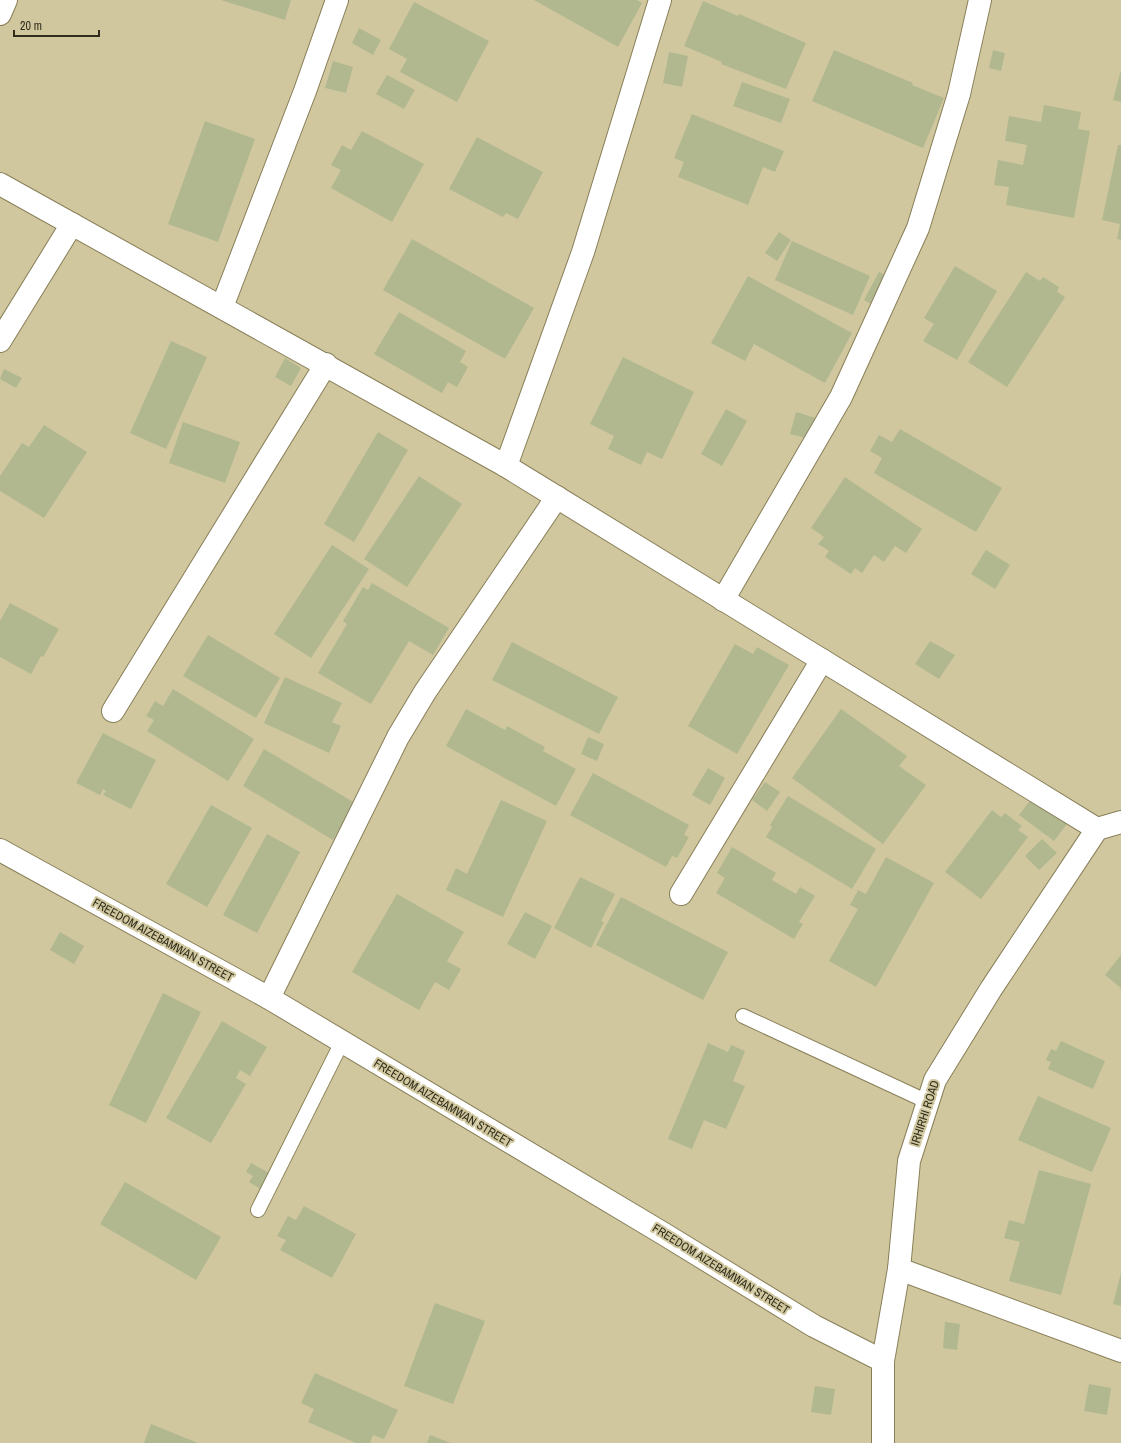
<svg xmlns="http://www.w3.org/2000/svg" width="1121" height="1443" viewBox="0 0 1121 1443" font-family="'Archivo Narrow',sans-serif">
  <rect width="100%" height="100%" fill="#d0c79e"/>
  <!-- building -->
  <g fill="#b1b890">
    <polygon points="221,0 291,0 285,20"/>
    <polygon points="534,0 637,0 642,3 618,47"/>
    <polygon points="703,1 738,16 739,14 806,43 786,89 721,64 722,62 684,46"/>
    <polygon points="414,2 489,41 457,102 400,72 407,59 389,49"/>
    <polygon points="359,28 381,40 373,55 352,43"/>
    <polygon points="834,50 913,83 912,85 944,98 923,148 812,101"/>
    <polygon points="993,50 1005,53 1001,71 989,68"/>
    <polygon points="669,52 688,56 682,87 663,83"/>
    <polygon points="333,61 353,67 346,93 325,88"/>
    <polygon points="1121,70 1121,102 1113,100"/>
    <polygon points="387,75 415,90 404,109 376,94"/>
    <polygon points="742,82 790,99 781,123 733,106"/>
    <polygon points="1044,105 1081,112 1078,129 1090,131 1074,218 1006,205 1009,187 994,185 998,160 1023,165 1027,145 1005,141 1009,116 1041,122"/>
    <polygon points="692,114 784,151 775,172 763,167 748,205 678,177 684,162 674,158"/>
    <polygon points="205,121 255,139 218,242 168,224"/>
    <polygon points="362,131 424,164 392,222 331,188 341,170 331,165 342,145 351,150"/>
    <polygon points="477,137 543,172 518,219 506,213 503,217 449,189"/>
    <polygon points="1118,145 1121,145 1121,240 1117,239 1120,224 1102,220"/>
    <polygon points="779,232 791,240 777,261 765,253"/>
    <polygon points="412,239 534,308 505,359 383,290"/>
    <polygon points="792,241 870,276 853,315 775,280"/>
    <polygon points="955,266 997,291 957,360 923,341 934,324 924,318"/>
    <polygon points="879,272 891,278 876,307 864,300"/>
    <polygon points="1026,272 1040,281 1043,277 1059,287 1057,292 1065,297 1007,387 968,362"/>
    <polygon points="748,276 852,333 825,383 754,344 745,361 711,343"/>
    <polygon points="399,312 466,351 460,362 468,367 457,387 448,382 442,393 374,354"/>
    <polygon points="171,341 207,357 166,449 130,433"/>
    <polygon points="623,357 694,392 662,459 647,452 641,465 608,449 614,436 590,424"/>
    <polygon points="285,358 301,368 291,386 275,377"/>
    <polygon points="4,369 22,378 16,388 0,379"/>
    <polygon points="726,409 747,421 722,466 701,454"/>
    <polygon points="796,412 819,419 813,440 790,434"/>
    <polygon points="183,422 240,442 225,483 169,463"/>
    <polygon points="44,425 87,452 44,518 0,491 0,476 22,443 29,447"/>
    <polygon points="900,429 1002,488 976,532 874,473 882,458 870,451 879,435 892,442"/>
    <polygon points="378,432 408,450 354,542 324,524"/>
    <polygon points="419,476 462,504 407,587 364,559"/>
    <polygon points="845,477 922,529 906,553 895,546 884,562 874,555 862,573 855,568 851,574 825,557 829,551 818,544 824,537 811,528"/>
    <polygon points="332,545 369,569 311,658 274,634"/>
    <polygon points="986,550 1010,565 995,589 971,574"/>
    <polygon points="372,583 449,628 433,655 409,641 371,704 318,673 347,624 343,621 363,587 368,590"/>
    <polygon points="10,603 59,629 43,657 41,656 31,674 0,657 0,621"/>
    <polygon points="208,635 280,678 256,718 183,676"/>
    <polygon points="930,641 955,655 939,679 915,664"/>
    <polygon points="512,642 618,697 599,734 492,680"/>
    <polygon points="735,644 753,654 757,647 789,665 737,754 688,726"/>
    <polygon points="285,677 342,703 332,722 341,726 329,753 264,723"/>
    <polygon points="173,689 254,739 228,781 147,731 154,720 146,716 155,701 163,706"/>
    <polygon points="466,709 505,730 507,726 545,747 543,751 576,769 556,806 446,746"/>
    <polygon points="841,709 907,756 899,766 926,785 883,844 792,778"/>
    <polygon points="103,733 156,760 131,809 103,795 106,791 103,789 100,795 76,783"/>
    <polygon points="588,737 604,744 597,761 581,754"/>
    <polygon points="264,749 355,803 333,840 243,786"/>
    <polygon points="708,768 725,778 710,805 692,795"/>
    <polygon points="593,773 689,825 684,835 689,837 677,858 672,856 666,867 570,815"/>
    <polygon points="765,782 780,792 767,811 752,800"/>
    <polygon points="1036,793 1070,820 1054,841 1019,815"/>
    <polygon points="788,796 876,849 852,889 766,837 772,827 770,825"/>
    <polygon points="501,800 547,821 503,917 446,890 456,868 467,874"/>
    <polygon points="211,805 252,828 207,907 166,884"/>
    <polygon points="992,810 1001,817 1005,813 1022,826 1018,830 1028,837 981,899 945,872"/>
    <polygon points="267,834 300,852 257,933 223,915"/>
    <polygon points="1042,839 1057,853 1039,870 1025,856"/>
    <polygon points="732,847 776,873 772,880 796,894 800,887 815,896 799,922 803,924 794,939 716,893 725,878 717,873"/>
    <polygon points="886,857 934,883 876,987 829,961 858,909 850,905 858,890 866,894"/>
    <polygon points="580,877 615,894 601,921 604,922 591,948 554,928"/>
    <polygon points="397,894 464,932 447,961 461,969 449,990 435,982 419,1010 352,972"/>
    <polygon points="621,897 728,952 703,1000 596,945"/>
    <polygon points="525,912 552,926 535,959 507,944"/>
    <polygon points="60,932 84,946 74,964 50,950"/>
    <polygon points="1121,955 1121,988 1105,975"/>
    <polygon points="163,993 201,1012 146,1123 109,1105"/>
    <polygon points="222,1021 267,1047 250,1076 240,1070 236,1078 246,1084 211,1143 166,1118"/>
    <polygon points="1061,1041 1105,1061 1093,1089 1048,1069 1051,1062 1046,1060 1051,1049 1056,1051"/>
    <polygon points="708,1043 728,1052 731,1045 745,1051 733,1081 745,1086 726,1129 704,1120 692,1149 668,1139"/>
    <polygon points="1038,1096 1111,1128 1092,1172 1018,1140"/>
    <polygon points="251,1163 273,1175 264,1191 249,1182 253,1176 246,1172"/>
    <polygon points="1039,1170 1091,1184 1061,1295 1009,1281 1020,1242 1004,1238 1009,1220 1024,1224"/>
    <polygon points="125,1182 221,1237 196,1280 100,1224"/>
    <polygon points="304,1206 356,1234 332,1278 280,1250 286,1240 277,1236 288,1216 296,1220"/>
    <polygon points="1121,1273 1121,1306 1113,1304"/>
    <polygon points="435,1303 485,1321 453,1404 404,1386"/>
    <polygon points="945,1322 960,1324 957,1350 943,1348"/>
    <polygon points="315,1373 398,1410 384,1439 373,1435 370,1443 356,1443 308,1422 314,1409 301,1403"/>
    <polygon points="1089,1384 1111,1388 1107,1415 1084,1411"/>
    <polygon points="815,1386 835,1389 831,1415 811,1412"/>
    <polygon points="151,1424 198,1443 144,1443"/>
    <polygon points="430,1435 451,1443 427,1443"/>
  </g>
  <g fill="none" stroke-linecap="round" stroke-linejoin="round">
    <defs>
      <g id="lane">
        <polyline points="743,1016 928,1102"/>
        <polyline points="258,1210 342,1042"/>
      </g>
      <g id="street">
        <polyline points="0,14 6,0"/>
        <polyline points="0,184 506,466 1097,829"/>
        <polyline points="222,307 305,91 337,0"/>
        <polyline points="0,341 72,224"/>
        <polyline points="506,466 583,252 660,0"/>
        <polyline points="723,600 841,397 918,228 959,94 980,0"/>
        <polyline points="113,711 326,364"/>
        <polyline points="0,850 269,998 664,1234 814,1326 883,1361"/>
        <polyline points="681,894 822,660"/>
        <polyline points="269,998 398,737 425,692 557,497"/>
        <polyline points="899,1269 1121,1351"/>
      </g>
      <polyline id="secondary" points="883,1443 883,1361 899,1269 909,1161 935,1080 991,989 1097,829 1121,822"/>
    </defs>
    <!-- lane casing -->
    <use href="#lane" stroke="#887f59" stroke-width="16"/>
    <!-- street casing -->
    <use href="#street" stroke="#887f59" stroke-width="24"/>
    <!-- secondary casing -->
    <use href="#secondary" stroke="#887f59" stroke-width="24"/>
    <!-- lane -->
    <use href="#lane" stroke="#fff" stroke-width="14"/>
    <!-- street -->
    <use href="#street" stroke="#fff" stroke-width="22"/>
    <!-- secondary -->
    <use href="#secondary" stroke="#fff" stroke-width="22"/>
  </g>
  <g text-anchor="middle" stroke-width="4" stroke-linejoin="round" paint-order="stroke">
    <!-- street labels -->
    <g font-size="12" fill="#302c1c" stroke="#d0c79e">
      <text transform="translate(163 940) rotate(29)" y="4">FREEDOM AIZEBAMWAN STREET</text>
      <text transform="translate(443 1103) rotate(31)" y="4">FREEDOM AIZEBAMWAN STREET</text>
      <text transform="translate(925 1113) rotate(-72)" y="4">IRHIRHI ROAD</text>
      <text transform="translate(721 1269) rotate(32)" y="4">FREEDOM AIZEBAMWAN STREET</text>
    </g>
  </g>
  <!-- scale -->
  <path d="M14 30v6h85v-6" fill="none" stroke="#302c1c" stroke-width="2"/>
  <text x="20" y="30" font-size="12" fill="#302c1c" stroke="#d0c79e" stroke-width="3" paint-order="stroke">20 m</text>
</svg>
